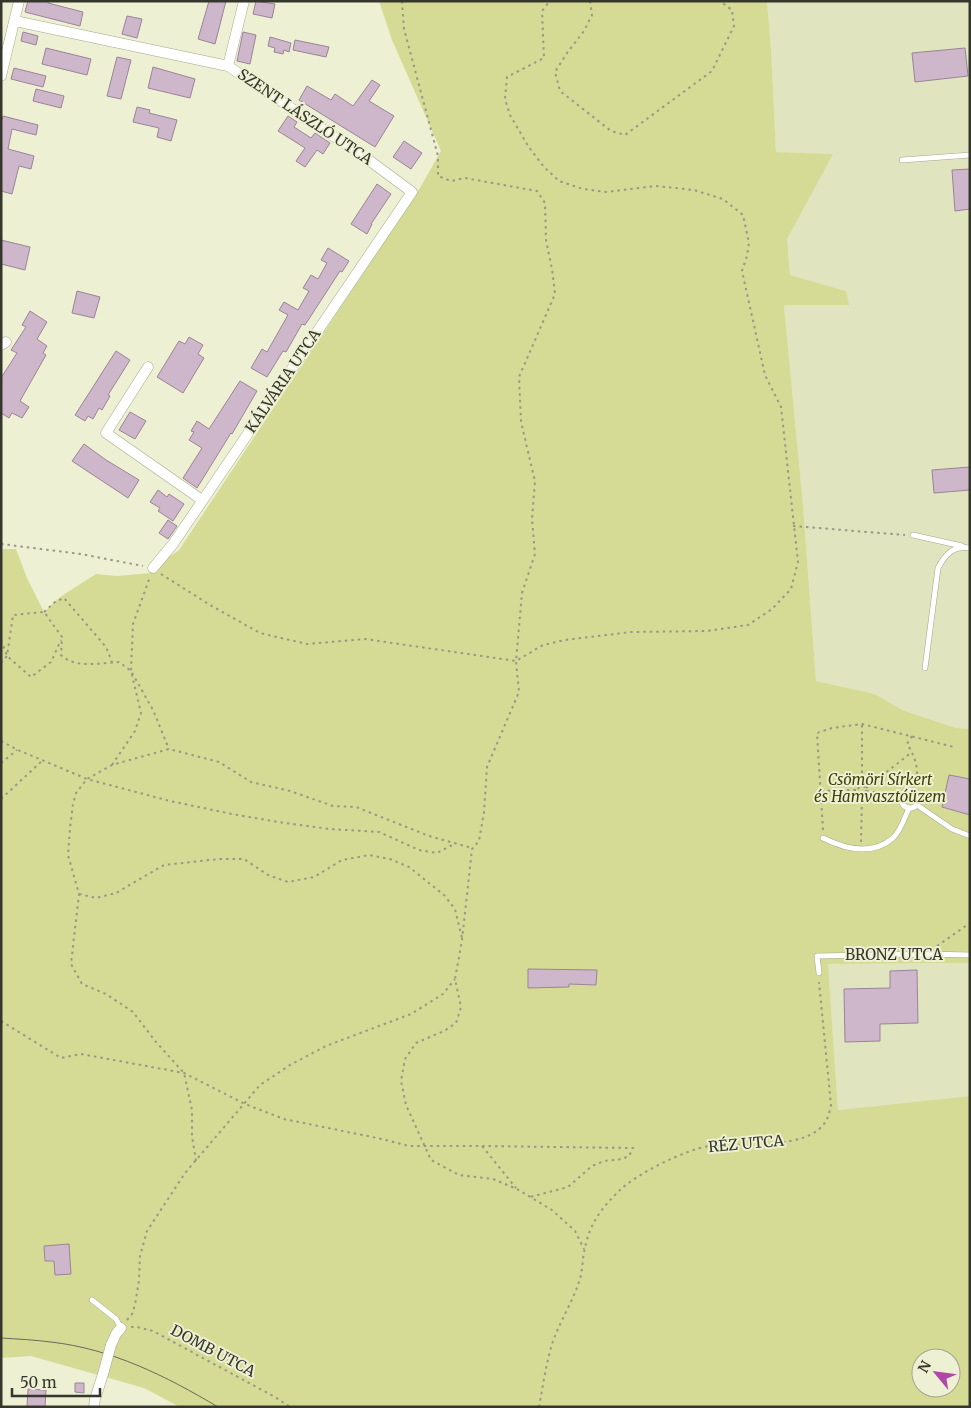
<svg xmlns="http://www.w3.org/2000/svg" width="971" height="1408" viewBox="0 0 971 1408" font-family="Merriweather,serif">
  <rect width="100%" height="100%" fill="#edf0d3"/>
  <!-- built -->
  <g fill="#e0e4bf">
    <polygon points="767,1 970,1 970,729 956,728 902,710 875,694 816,681 803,505 784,305 848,305 846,291 790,275 787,239 832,154 776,152 771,49"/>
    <polygon points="970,963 970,1096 838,1110 828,964"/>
  </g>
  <!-- green -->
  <path fill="#d5db95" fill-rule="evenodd" d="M379,1h388l4,48 5,103 57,2 -46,85 3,36 56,16 3,14h-65l19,200 13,176 59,13 27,16 54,18 14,1v234l-142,1 10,146 132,-14v311h-790l-36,-19 -113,-32 -30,2v-809h15l11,29 17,34 16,-15 36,-23 21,2 34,-3 2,-5 26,-18 241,-362 21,-37 -49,-111zM921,1358h30v30h-30z"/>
  <!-- building -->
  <g fill="#ceb7cb" stroke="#9a8497">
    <polygon points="28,1 48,1 48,3 83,12 80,26 25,12"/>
    <polygon points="209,1 226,1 215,44 198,39"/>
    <polygon points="256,1 275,4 272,18 253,14"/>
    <polygon points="127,16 142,19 137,38 122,34"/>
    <polygon points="23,32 38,36 36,45 21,41"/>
    <polygon points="243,32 256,35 250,64 237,61"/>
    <polygon points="270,37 291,43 289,52 284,50 283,54 274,52 275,48 268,46"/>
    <polygon points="295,40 329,47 326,57 293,50"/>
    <polygon points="46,48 91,59 87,75 42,64"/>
    <polygon points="965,48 968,76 915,82 912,53"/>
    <polygon points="117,57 131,60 121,99 107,96"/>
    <polygon points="153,67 195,79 190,98 148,88"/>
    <polygon points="14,68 46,76 43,87 11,79"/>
    <polygon points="372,80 380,85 369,101 394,116 375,147 299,100 307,86 331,100 335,94 353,106"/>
    <polygon points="36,89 64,96 61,108 33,101"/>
    <polygon points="137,107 150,110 149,113 177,120 171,141 157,137 159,128 133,122"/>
    <polygon points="3,116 38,125 36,135 12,129 8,149 34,156 31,169 19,166 12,194 1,191 1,122"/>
    <polygon points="288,116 297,122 294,127 311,138 315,133 330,143 323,154 317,150 305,167 296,161 305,148 278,131"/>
    <polygon points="404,141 422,153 411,169 393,157"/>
    <polygon points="970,169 970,209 955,211 952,170"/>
    <polygon points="377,184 391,194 371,224 372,224 367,234 351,224"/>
    <polygon points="1,240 30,247 25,270 1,264"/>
    <polygon points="328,248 349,261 342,272 340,271 305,325 302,324 286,352 283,351 267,377 251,368 262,349 267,352 288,315 279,310 284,302 298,310 309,291 303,288 311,275 318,279 327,263 321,260"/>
    <polygon points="77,291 100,297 94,318 72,313"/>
    <polygon points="30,311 47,322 37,339 47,346 43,353 46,355 20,401 29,407 22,418 12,413 9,418 1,413 1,378 17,353 11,350 26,327 22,325"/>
    <polygon points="189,337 203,345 198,354 204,358 183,393 157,377 179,341 185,344"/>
    <polygon points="116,351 130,360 108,395 110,396 102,410 99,408 93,419 88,416 85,421 75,415"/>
    <polygon points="240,381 257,391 232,434 231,433 197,488 183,478 202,448 189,440 194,432 191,431 197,421 209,429"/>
    <polygon points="130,412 146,421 135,439 119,430"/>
    <polygon points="84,444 106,460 139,480 128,498 72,461"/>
    <polygon points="970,467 970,490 934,493 932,470"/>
    <polygon points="158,490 167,497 169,494 184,504 173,521 158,511 160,508 150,502"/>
    <polygon points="168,520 177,526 168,539 159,533"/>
    <polygon points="949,775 970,779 970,815 942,807"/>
    <polygon points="528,969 597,970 596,985 569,984 569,987 528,988"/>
    <polygon points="917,970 918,1023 880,1024 880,1041 845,1042 844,989 890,988 890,971"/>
    <polygon points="69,1244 71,1274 55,1275 54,1261 45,1261 44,1246"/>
    <polygon points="75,1383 84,1383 84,1393 75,1392"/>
    <polygon points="28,1389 46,1390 45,1407 27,1407"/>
  </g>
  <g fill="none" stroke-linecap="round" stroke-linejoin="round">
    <defs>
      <g id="lane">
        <polyline points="902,160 970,155"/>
        <polyline points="913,535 962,546"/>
        <path d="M925,668l13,-100c7,-13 15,-23 32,-20"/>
        <circle cx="910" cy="799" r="9"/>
        <polyline points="917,805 952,829 970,836"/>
        <path d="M823,838c22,11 49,18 70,0 7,-6 12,-21 16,-30"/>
        <polyline points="819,973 817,956 925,954 970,955"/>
        <polyline points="92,1300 116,1319 121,1328"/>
      </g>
      <g id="street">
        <polyline points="15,21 228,66 366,158 412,192 173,544 153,568"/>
        <polyline points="228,66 244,1"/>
        <polyline points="1,76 19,1"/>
        <polyline points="1,345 6,342"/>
        <polyline points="148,367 106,433 202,500"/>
        <polyline points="111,1345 116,1334 121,1328"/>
        <polyline points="94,1407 95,1399 103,1374"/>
      </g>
    </defs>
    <!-- lane casing -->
    <use href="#lane" stroke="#a6a88d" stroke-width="6"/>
    <!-- street casing -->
    <use href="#street" stroke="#a6a88d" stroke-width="11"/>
    <!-- path -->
    <g stroke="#979985" stroke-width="2" stroke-dasharray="2.5 4" stroke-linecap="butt">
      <polyline points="402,1 404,29 438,156 438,176 451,181 465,178 537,191 545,203 546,240 552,269 555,294 519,377 521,422 535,481 532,519 535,554 522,593 516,661 519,692 487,767 484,812 479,841 472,849 462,940 455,979 461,1007 456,1023 444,1031 416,1043 405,1059 401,1081 406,1105 431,1160 459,1175 493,1179 517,1189 552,1210 575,1231 584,1249"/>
      <polyline points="590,1 592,15 584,31 567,53 555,72 560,91 611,131 625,135 712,71 734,26 732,10 720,1"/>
      <polyline points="793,526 905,535"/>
      <polyline points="1,544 81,554 143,566"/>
      <polyline points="161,574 210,605 260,633 307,644 365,639 516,661 543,645 565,640 631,632 707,631 748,625 772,609 791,589 798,562 781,407 765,375 742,271 747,256 749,243 743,215 723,199 694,190 656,186 606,192 583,189 559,181 544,167 528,146 510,115 505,99 507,77 544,58 542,11 550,1"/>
      <polyline points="44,612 55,602 64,598 106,647 112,662"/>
      <polyline points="1,640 7,656 31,677 51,662 61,640"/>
      <path d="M1,663l6,-7 6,-41 31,-3 18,25 -1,18c15,14 39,8 58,7l12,9 22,39 16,39"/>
      <path d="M912,736l-5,8c10,15 13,29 7,47"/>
      <polyline points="1,741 18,750 87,779 170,801 232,814 278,822 330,829 379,832 419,850 437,853 454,844"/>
      <polyline points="1,763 17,750"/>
      <polyline points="112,765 135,731 141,713 131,671 133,624 150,577"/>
      <circle cx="862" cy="790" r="4"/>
      <polyline points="862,786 862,724"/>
      <polyline points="866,788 912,752"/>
      <polyline points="821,791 858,790"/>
      <polyline points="866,791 902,796"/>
      <polyline points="1,799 43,760"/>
      <polyline points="823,830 817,733 832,728 862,724 954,747"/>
      <polyline points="861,842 862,794"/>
      <polyline points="79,894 96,898 116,893 164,865 219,859 244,859 268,875 288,882 314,877 342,860 369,855 390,859 409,867 444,895 455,909 462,938"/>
      <polyline points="937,946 970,923"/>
      <polyline points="1,1021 61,1058 81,1054 184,1073 245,1104 284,1119 382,1139 409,1146 482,1146 516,1188"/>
      <polyline points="482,1146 633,1148 629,1156 622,1159 604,1161 592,1166 568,1187 530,1197"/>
      <polyline points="196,1161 192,1136 192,1110 184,1073 156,1042 133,1012 106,994 82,984 71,964 79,894 68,855 70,828 73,804 76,793 87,779 112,765 169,749 219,762 251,782 290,791 333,806 356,807 429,836 472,848"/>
      <polyline points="127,1320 132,1314 135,1305 139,1280 140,1256 147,1231 185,1173 260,1085 290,1065 326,1046 411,1014 443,994 455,979"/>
      <polyline points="131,1327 137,1327 153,1331 275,1397 290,1407"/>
      <path d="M539,1407c4,-21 7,-43 13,-63 7,-21 20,-41 27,-62 4,-11 3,-23 6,-34 4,-23 17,-41 34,-57 17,-17 67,-42 91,-45 30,-4 101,6 117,-27 2,-4 3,-10 4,-14l-12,-123"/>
    </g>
    <!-- lane -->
    <use href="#lane" stroke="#fff" stroke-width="5"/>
    <!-- street -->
    <use href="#street" stroke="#fff" stroke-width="10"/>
    <!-- tram -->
    <path stroke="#696a5a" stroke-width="1" d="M1,1338c17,1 34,2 50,4 61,7 115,34 167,65"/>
    <defs>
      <polyline id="street-bridge" points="103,1374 111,1345"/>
    </defs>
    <!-- street-bridge casing -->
    <use href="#street-bridge" stroke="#a6a88d" stroke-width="11" stroke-linecap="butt"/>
    <!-- street-bridge -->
    <use href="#street-bridge" stroke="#fff" stroke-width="10"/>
  </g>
  <g text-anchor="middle" stroke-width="4" stroke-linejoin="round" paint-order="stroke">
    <!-- street labels -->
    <g font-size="15" fill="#36372c" stroke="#edf0d3">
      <text transform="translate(305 117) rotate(34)" y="5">SZENT LÁSZLÓ UTCA</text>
      <text transform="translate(283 381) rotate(-56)" y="5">KÁLVÁRIA UTCA</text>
      <text x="894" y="960">BRONZ UTCA</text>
      <text transform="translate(746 1144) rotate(-5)" y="5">RÉZ UTCA</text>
      <text transform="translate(213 1351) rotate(28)" y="5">DOMB UTCA</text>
    </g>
    <!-- park labels -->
    <g font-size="15" font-style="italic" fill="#404205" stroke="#edf0d3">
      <text x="880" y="785">Csömöri Sírkert<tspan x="880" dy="17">és Hamvasztóüzem</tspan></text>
    </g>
  </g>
  <!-- border -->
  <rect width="971" height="1408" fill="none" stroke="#36372c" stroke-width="5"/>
  <!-- north arrow -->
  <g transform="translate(936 1373) rotate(299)"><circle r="24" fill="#edf0d3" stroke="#a4a690"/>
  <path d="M0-4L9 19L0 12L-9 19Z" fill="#b047a9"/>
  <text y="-8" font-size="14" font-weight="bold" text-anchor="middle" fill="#36372c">N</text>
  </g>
  <!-- scale -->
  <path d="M12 1388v8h88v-8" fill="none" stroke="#36372c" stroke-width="2.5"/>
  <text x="20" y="1388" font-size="15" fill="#36372c" stroke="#edf0d3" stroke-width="4" paint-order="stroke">50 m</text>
</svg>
